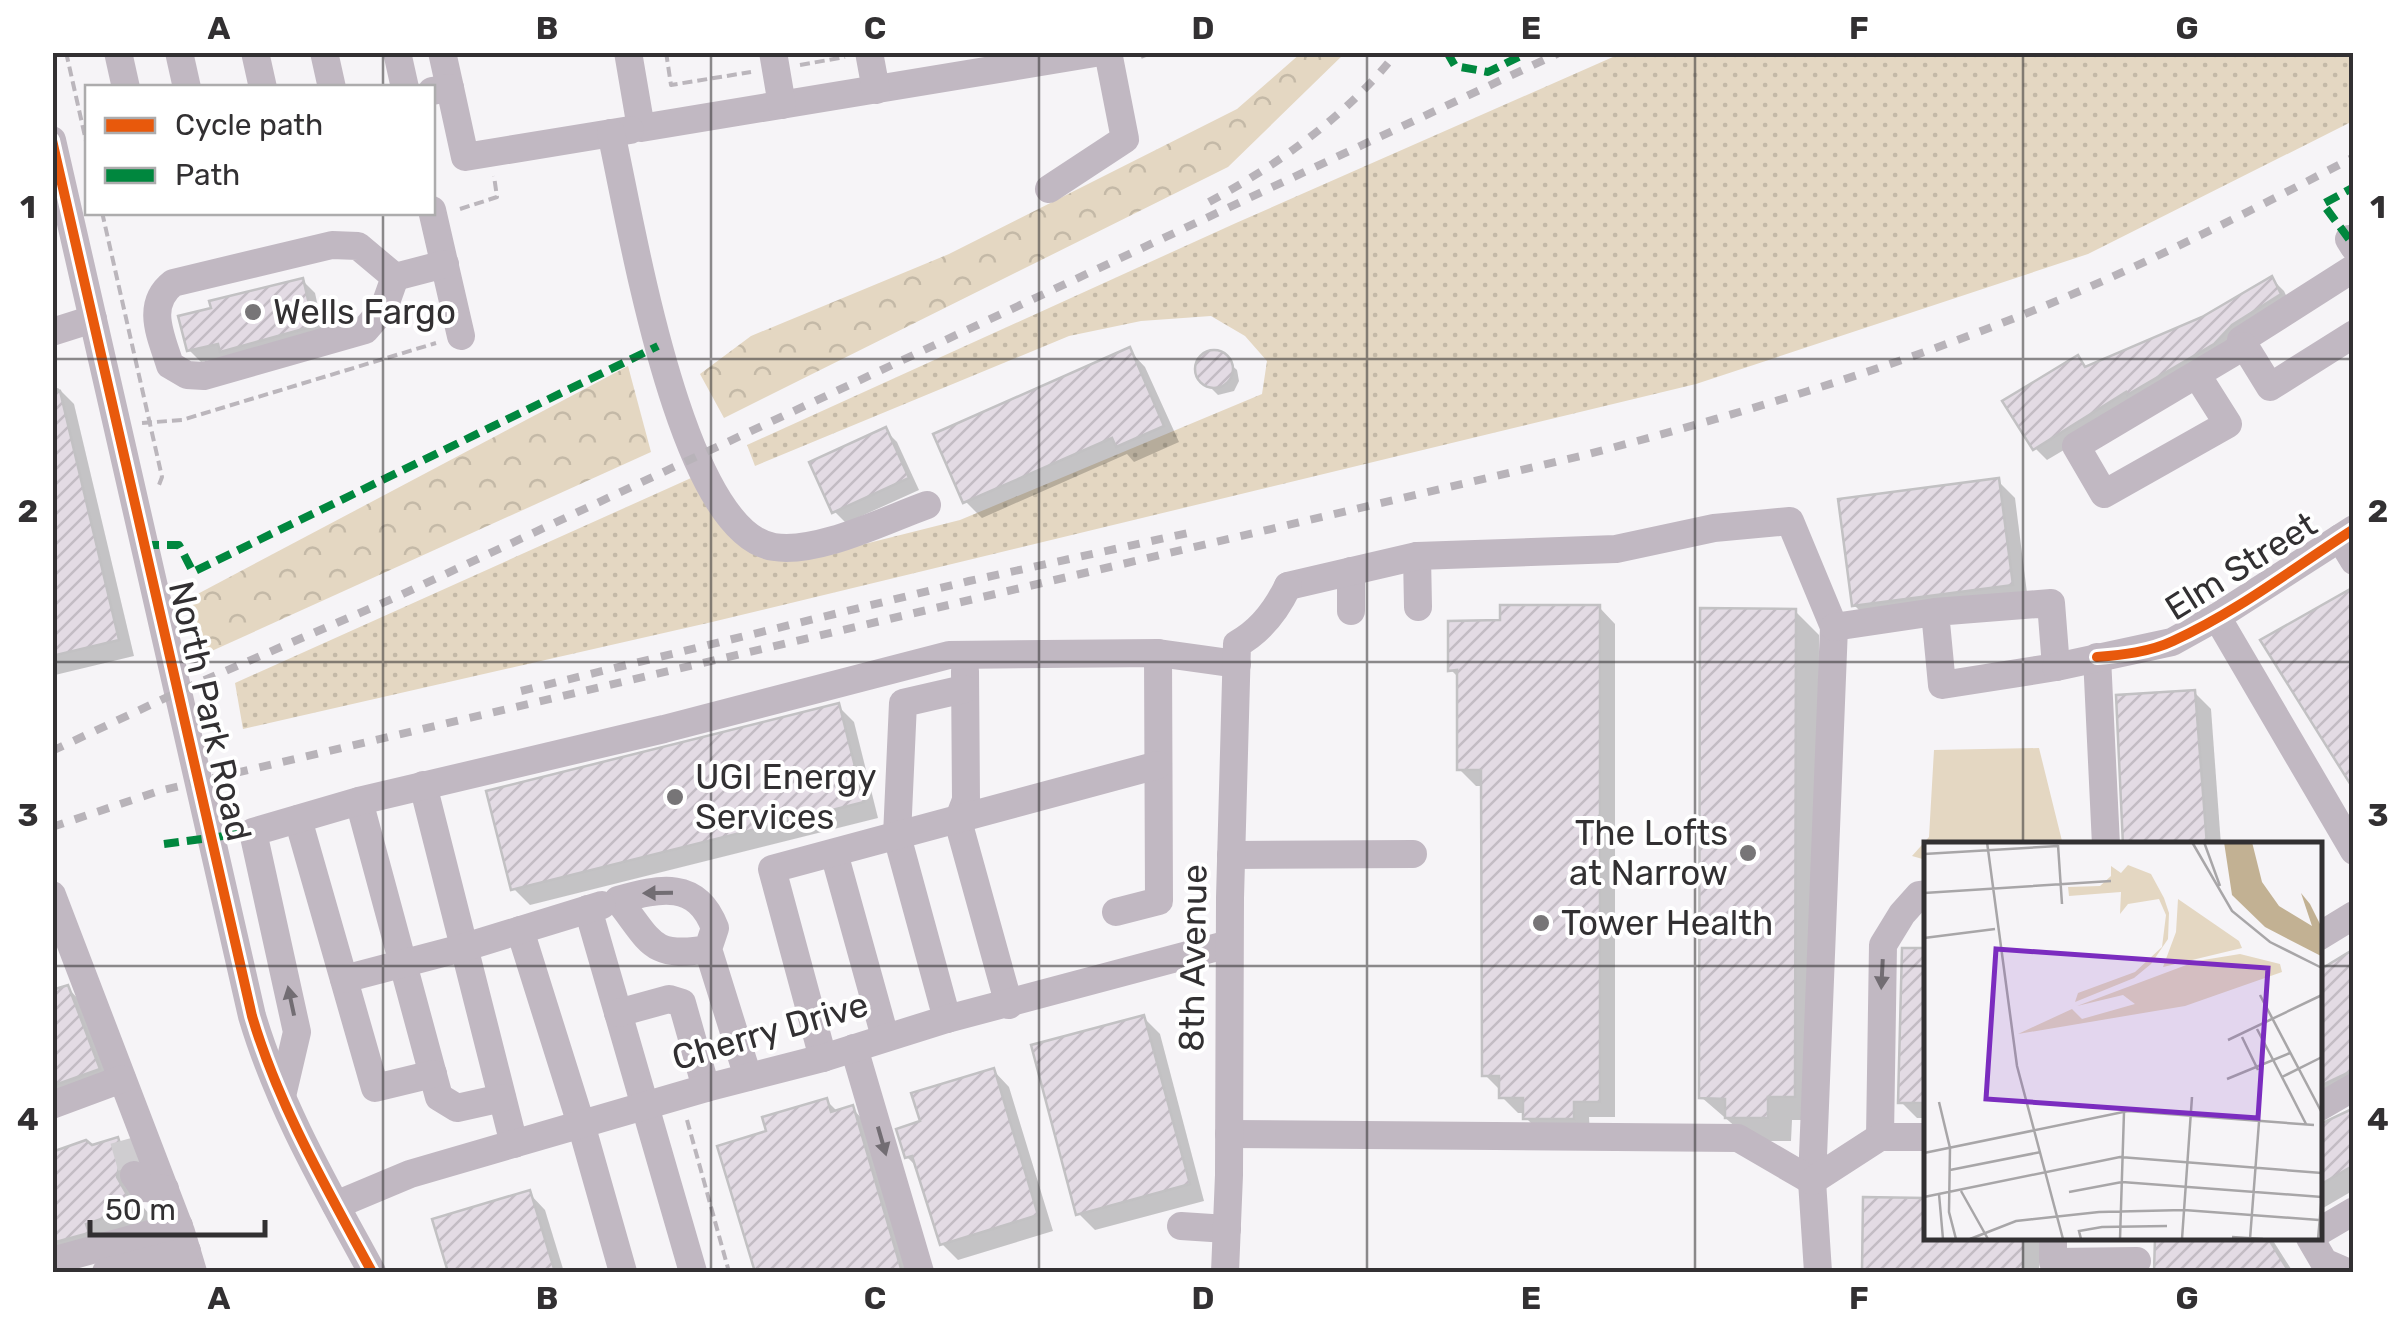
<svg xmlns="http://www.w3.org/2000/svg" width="2406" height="1325" viewBox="0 0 2406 1325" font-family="Rubik,sans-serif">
  <defs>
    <pattern id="grass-dots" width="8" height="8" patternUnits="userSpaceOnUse" patternTransform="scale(2.5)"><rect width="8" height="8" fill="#e4d7c2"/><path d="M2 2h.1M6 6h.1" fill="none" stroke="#c4b9a7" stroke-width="1.8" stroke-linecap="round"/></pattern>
    <pattern id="forest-crowns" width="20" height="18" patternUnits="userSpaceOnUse" patternTransform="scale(2.5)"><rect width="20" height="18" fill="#e4d7c2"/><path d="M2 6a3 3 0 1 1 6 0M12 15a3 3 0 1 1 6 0" fill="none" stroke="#c4b9a7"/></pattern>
    <pattern id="building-hatch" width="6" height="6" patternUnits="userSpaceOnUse" patternTransform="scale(2.5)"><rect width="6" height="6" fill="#e3dbe4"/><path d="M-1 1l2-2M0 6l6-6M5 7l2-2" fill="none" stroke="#c3bcc4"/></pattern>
  </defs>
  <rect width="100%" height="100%" fill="#f6f4f7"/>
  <!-- grass -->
  <polygon fill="url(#grass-dots)" points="1622,53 2353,53 2353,121 2088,254 1696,384 712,622 243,729 235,683 700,474 730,533 745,549 768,556 801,560 960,520 1262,394 1267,361 1245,336 1211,316 1141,321 1069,336 755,466 747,445 1236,223"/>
  <!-- forest -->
  <g fill="url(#forest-crowns)">
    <polygon points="1301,53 1345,53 1228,167 724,418 700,374 751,336 949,254 1237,109"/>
    <polygon points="628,366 651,452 205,654 190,598"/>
  </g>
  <!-- garden -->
  <polygon fill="#e4d7c2" points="2039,748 2063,845 1926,845 1926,860 1912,856 1929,837 1934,750"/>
  <!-- shadow -->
  <g fill="#0003">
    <polygon points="2272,279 2284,291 2291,306 2236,348 2047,460 2035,448 2077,358 2087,368 2203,319"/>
    <polygon points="303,281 315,293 325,338 201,362 189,350"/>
    <polygon points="1129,350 1145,367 1179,442 1134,462 1127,454 982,518 966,502 936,435"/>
    <polygon points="1208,354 1219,354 1237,370 1239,381 1234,391 1218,395 1198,375 1197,365"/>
    <polygon points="58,388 74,404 134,656 55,675 52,389"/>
    <polygon points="885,430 897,442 919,490 846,523 834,511"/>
    <polygon points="1998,481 2015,498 2028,601 1870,621 1854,605"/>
    <polygon points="1599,607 1615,624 1615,1117 1589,1117 1590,1135 1542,1134 1526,1118 1526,1113 1518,1113 1502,1097 1502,1092 1485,1075 1484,786 1476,786 1459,769 1459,678 1451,670 1503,623"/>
    <polygon points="1795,611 1819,635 1818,1120 1792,1120 1791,1141 1752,1141 1701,1097"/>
    <polygon points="2194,692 2211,709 2221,845 2126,845"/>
    <polygon points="838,706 854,722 878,818 530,905 514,889"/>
    <polygon points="1926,950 1926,1118 1917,1118 1901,1102"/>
    <polygon points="2354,952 2354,1093 2318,1094 2318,974"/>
    <polygon points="67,987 83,1004 114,1085 52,1109 52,993"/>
    <polygon points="1144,1018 1160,1034 1204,1201 1095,1230 1078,1213"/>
    <polygon points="993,1070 1009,1087 1053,1231 958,1260 942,1244 919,1169 907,1157 923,1123"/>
    <polygon points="826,1100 838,1112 852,1108 868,1125 912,1272 758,1272 720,1148 769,1133"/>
    <polygon points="2354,1110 2354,1190 2318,1211 2318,1127"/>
    <polygon points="117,1140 141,1164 140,1203 162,1230 64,1272 52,1272 52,1155"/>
    <polygon points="529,1193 545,1210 564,1272 451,1272 435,1221"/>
    <polygon points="1866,1200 1926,1201 1926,1238 2040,1238 2039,1272 1865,1272"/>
    <polygon points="2158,1238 2275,1238 2272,1239 2293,1272 2157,1272"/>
  </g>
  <!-- building -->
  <g fill="url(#building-hatch)" stroke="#c2c1c3" stroke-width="2.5">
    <polygon points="2272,276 2281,294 2232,325 2214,344 2127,395 2126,392 2033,450 2002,401 2078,355 2085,367 2202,317"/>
    <polygon points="303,278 314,326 220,352 218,344 187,351 178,316 211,308 209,301"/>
    <polygon points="1130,347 1164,426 1116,447 1112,438 963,503 933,434"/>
    <circle cx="1214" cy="369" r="19"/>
    <polygon points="60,391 119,640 52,656 52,392"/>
    <polygon points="886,427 909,478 832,513 809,462"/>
    <polygon points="1999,478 2013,585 1852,606 1838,499"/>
    <polygon points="2354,587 2354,790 2260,640"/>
    <polygon points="1500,605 1600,605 1600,1102 1574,1102 1574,1119 1523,1119 1523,1098 1499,1098 1499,1076 1482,1076 1481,770 1457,770 1457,670 1448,671 1448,621 1500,620"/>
    <polygon points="1700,608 1796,609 1795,1097 1768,1097 1768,1118 1725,1118 1725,1099 1699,1098"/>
    <polygon points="2195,690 2207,845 2123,845 2116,695"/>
    <polygon points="839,703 864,802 511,890 486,791"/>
    <polygon points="1902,948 1926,948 1926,1103 1898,1103"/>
    <polygon points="2354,949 2354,1070 2318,1087 2318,971"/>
    <polygon points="68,985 100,1069 52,1086 52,990"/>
    <polygon points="1144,1015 1190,1184 1076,1215 1031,1045"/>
    <polygon points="994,1068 1038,1215 940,1245 912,1156 905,1158 896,1129 920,1121 911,1093"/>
    <polygon points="827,1098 831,1112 853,1105 902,1272 755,1272 717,1146 766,1131 762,1117"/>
    <polygon points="2354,1108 2354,1165 2318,1186 2318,1125"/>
    <polygon points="118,1137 125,1160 119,1167 117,1177 129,1198 141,1206 86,1224 89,1233 52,1243 52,1152 86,1140 92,1145"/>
    <polygon points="530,1190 555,1272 448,1272 432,1219"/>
    <polygon points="1863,1197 1926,1198 1926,1238 2024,1238 2023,1272 1862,1272"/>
    <polygon points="2155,1238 2268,1238 2289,1272 2154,1272"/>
  </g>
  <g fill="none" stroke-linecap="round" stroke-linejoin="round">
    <!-- minor-tunnel -->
    <polyline stroke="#cfcdd0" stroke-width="28" stroke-dasharray="28 14" stroke-linecap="butt" points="124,1140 134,1175"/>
    <!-- path -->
    <g stroke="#bbb6bc" stroke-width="4" stroke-dasharray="10 5" stroke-linecap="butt">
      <polyline points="66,52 88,150"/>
      <polyline points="666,52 671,85 751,72"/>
      <polyline points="1141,57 1153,52"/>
      <polyline points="800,65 845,57"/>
      <polyline points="460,209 497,197 494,176"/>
      <polyline points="102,212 162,477 159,485"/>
      <polyline points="142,423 182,420 436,343"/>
      <polyline points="687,1120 729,1272"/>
    </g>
    <!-- minor -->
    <g stroke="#c1b8c2" stroke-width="28">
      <polyline points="118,52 126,88"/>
      <polyline points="179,52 187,88"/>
      <polyline points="255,52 263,88"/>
      <polyline points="324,52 332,88"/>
      <polyline points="397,52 405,88"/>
      <polyline points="442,52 450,88"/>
      <polyline points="628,52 641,128 1101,52"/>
      <polyline points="773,52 782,105"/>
      <polyline points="869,52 876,90"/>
      <polyline points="432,91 450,88 465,157 630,130"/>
      <path d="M611,133c19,82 68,400 163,414 44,7 111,-27 153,-42"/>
      <path d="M52,140l200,876c27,91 75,173 120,256"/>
      <polyline points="1049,189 1125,139 1108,52"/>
      <polyline points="432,210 461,336"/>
      <polyline points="2349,239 2354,247"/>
      <path d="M332,245l26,1 37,31 -11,31 -19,22 -161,46 -17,-1 -17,-10c-9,-29 -25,-60 3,-82z"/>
      <polyline points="2354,268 2241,340 2270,387 2354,334"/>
      <polyline points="395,277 445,264"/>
      <polyline points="52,332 93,319"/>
      <polyline points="2197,375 2228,424 2104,494 2076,446 2244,346"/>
      <polyline points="2340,538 2354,561"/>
      <polyline points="1417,556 1418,607"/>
      <polyline points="1351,571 1351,611"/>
      <polyline points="1288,586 1417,556 1616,549 1714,528 1790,521 1834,627 1812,1181 1818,1272"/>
      <polyline points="2217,617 2354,851"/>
      <polyline points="1834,627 1935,612 2051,603 2056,667 1942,685 1935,612"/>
      <polyline points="2097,657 2106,845"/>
      <polyline points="2056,667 2172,642 2217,617 2354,529"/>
      <polyline points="965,671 966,800 958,821 1009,1005"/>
      <polyline points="423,785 514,1144"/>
      <polyline points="359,801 439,1097 457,1108 502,1098"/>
      <polyline points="298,819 375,1088 433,1074"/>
      <polyline points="834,853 885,1037"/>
      <polyline points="1231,855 1413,854"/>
      <polyline points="52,895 181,1232 193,1272"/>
      <polyline points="588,909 693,1272"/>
      <polyline points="1116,912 1159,901 1158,653"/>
      <polyline points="520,930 581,1124 623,1272"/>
      <polyline points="2318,937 2354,915"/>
      <path d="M708,949c-58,10 -57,-8 -90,-49 42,-12 79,-20 97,28l-7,21 40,128"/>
      <polyline points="344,979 462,948 602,905"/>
      <polyline points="618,1013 669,999 682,1003 706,1088"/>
      <polyline points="947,1019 897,836 903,703 964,689"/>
      <polyline points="854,1048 920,1272"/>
      <polyline points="823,1058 772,869 1158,765"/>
      <polyline points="282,1096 297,1032 253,832 359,801 664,729 949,655 1158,653 1237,664"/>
      <polyline points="52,1105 122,1079"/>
      <polyline points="2318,1108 2354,1087"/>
      <polyline points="1229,1134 1738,1138 1812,1181"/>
      <polyline points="1880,1137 1883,945 1902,914 1919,895 1926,894"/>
      <polyline points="134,1175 143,1188 165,1189"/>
      <polyline points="1812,1181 1880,1137 1926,1137"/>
      <polyline points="336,1205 410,1174 706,1088 823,1058 947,1019 1229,944"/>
      <polyline points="1181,1226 1227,1229"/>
      <polyline points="2318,1232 2354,1211"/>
      <polyline points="2053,1238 2053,1262 2137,1261"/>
      <polyline points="2310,1238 2324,1262 2347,1272"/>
      <polyline points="52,1261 179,1226"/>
      <polyline points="106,1272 187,1251"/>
      <path d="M1225,1272l4,-97 1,-277 7,-254c24,-13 39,-33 51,-58"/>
    </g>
    <!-- rail -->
    <g stroke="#b8b3b9" stroke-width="8" stroke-dasharray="12 12" stroke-linecap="butt">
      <path d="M1209,202c70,-38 139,-87 188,-150"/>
      <polyline points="521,691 969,581 1197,531"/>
      <polyline points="52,751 193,685 392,599 1561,52"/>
      <path d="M52,827l107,-36 1422,-335c172,-45 342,-97 506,-168 91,-40 179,-85 267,-131"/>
    </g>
    <!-- quiet -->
    <g stroke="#00873e" stroke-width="8" stroke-dasharray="15 8" stroke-linecap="butt">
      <polyline points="1447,52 1455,66 1488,72 1529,52"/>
      <polyline points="2349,239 2323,204 2354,187"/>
      <polyline points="144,545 179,545 193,572 658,346"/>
      <polyline points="164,844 253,832"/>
    </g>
    <defs>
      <g id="cycleway">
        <path d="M52,140l200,876c27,91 75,173 120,256"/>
        <path d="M2097,657c25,-2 53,-5 76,-16 64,-29 122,-74 181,-112"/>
      </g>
    </defs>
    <!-- cycleway casing -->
    <use href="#cycleway" stroke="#fff" stroke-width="16"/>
    <!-- cycleway -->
    <use href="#cycleway" stroke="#e8590c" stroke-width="10"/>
  </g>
  <!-- one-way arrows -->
  <defs><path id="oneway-solid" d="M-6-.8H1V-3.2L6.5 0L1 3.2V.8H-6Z" transform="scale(2.5)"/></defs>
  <g fill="#726d73">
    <use href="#oneway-solid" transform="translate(658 893) rotate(179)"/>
    <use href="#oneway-solid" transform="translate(1882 974) rotate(93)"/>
    <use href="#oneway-solid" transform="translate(291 1001) rotate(-102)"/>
    <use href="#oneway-solid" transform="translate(882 1141) rotate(74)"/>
  </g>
  <!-- grid -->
  <path fill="none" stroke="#323032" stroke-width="2.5" stroke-opacity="0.55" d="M383,52v36M711,52v1220M1039,52v1220M1367,52v1220M1695,52v1220M2023,52v793M383,212v1060M52,359h2302M52,662h2302M52,966h1874M2318,966h36M2023,1238v34"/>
  <!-- markers -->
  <g fill="#777577" stroke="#fff" stroke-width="4">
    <circle cx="253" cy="312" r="10"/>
    <circle cx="675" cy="797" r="10"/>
    <circle cx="1748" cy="853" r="10"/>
    <circle cx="1541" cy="923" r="10"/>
  </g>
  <g text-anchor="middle" stroke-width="8" stroke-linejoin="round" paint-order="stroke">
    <!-- poi labels -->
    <g font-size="35" fill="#323032" stroke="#fff" text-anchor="start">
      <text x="273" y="324">Wells Fargo</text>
      <text x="695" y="789">UGI Energy<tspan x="695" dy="40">Services</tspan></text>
      <text x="1728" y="845" text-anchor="end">The Lofts<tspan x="1728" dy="40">at Narrow</tspan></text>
      <text x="1561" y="935">Tower Health</text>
    </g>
    <!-- street labels -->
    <g font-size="35" fill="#323032" stroke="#fff">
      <text transform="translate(2241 566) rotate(-32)" y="12">Elm Street</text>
      <text transform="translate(210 711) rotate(77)" y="12">North Park Road</text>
      <text transform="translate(1193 958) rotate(-89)" y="12">8th Avenue</text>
      <text transform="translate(770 1031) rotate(-16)" y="12">Cherry Drive</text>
    </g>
  </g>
  <!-- overview -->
  <g transform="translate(1924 842)">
    <rect width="398" height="398" fill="#f6f4f7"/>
    <path d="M254,57l61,42 3,7 -79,19 13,-35zM316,112l40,10 2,8 -97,34 -167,28 54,-25 10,10 53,-15 -12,-9 -46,11 120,-45z" fill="#e4d7c2"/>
    <path d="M204,23l23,9 13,24 5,15 -1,26 -17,25 -17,14 -59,24 3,-9 57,-21 27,-25 4,-32 -7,-16 -31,5 -8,10 1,-22 -52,4 -1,-9 32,-1 11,-10v-10l10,7z" fill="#e4d7c2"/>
    <path d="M328,0l10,40 17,24 33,20 -11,-33 9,11 11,22v30l-56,-29 -33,-32 -8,-53z" fill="#c2b193"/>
    <path fill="none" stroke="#a8a6a8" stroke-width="2.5" d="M63,0l30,224 46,173M268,0l40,69 38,31 52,26M280,0l16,44M134,3l4,59M0,12l134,-8M0,51l187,-12M0,96l71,-9M336,153l62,118M333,187l25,48M318,195l16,33M304,198l94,-45M303,237l63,-26M15,260l11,46 -1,64 7,27M382,282l-24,-47 40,-20M0,311l204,-42 186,14M26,328l91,-18M37,349l27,48M145,350l53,-10 200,15M15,352l4,45M0,355l196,-40 202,16M308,395l31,2M46,397l46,-18 83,-9 85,-2 135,10M157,397l-2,-8 23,-4 65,-1M196,397l4,-127M258,397l10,-142M326,397l9,-117M394,397l4,-45"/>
    <path fill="#7b2cbf" fill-opacity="0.15" stroke="#7b2cbf" stroke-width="5" d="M72,107l272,19 -10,150 -272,-19z"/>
    <rect width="398" height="398" fill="none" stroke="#323032" stroke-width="5"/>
  </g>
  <!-- border -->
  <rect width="2406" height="1325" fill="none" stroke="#ffffff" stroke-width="110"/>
  <!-- legend -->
  <rect x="85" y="85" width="350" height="130" fill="#ffffff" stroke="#adacad" stroke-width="2.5"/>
  <rect x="105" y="118" width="50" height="15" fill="#e8590c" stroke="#adacad" stroke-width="2.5"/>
  <text x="175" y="135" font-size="30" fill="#323032">Cycle path</text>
  <rect x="105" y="168" width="50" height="15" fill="#00873e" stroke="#adacad" stroke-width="2.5"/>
  <text x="175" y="185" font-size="30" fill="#323032">Path</text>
  <!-- scale -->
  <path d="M90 1220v15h175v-15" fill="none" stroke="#323032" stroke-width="5"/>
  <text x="105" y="1220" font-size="30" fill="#323032" stroke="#ffffff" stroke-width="8" paint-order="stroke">50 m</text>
  <rect x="55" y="55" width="2296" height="1215" fill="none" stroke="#323032" stroke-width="4"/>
  <g font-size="32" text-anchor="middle" font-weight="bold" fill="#323032">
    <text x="219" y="39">A</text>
    <text x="547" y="39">B</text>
    <text x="875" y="39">C</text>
    <text x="1203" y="39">D</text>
    <text x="1531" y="39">E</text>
    <text x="1859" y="39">F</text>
    <text x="2187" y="39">G</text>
    <text x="28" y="218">1</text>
    <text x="2378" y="218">1</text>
    <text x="28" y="522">2</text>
    <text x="2378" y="522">2</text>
    <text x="28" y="826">3</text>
    <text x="2378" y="826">3</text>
    <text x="28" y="1130">4</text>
    <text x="2378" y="1130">4</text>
    <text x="219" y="1309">A</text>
    <text x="547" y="1309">B</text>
    <text x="875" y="1309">C</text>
    <text x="1203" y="1309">D</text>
    <text x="1531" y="1309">E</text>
    <text x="1859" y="1309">F</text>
    <text x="2187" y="1309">G</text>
  </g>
</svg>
